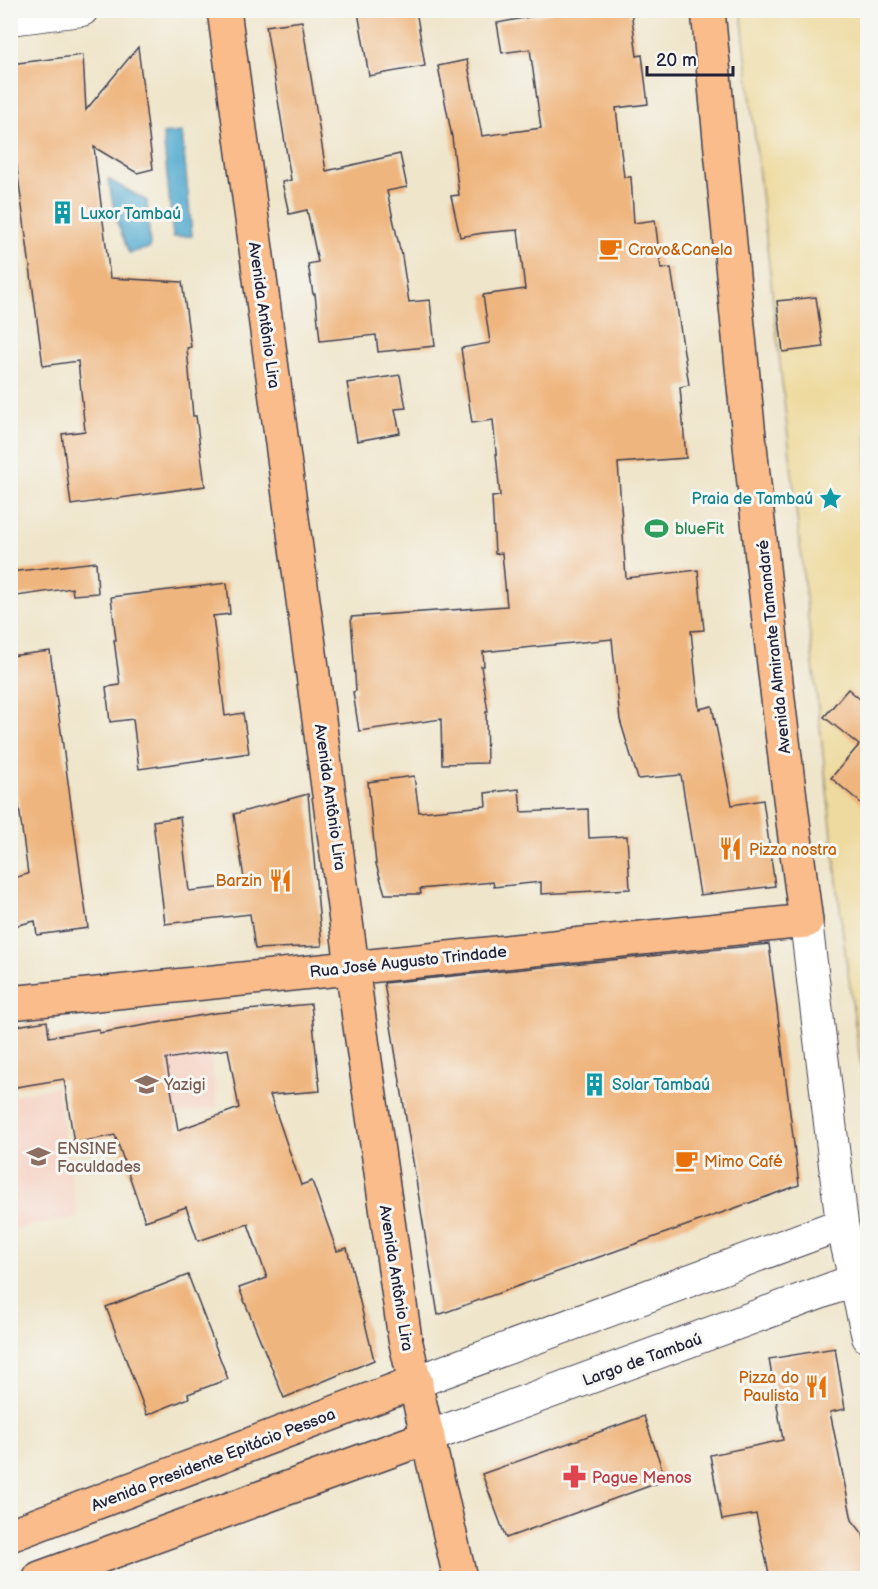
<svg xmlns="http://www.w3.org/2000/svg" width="878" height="1589" viewBox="0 0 878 1589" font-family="'Balsamiq Sans',sans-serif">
  <rect width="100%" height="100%" fill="#f6f6f2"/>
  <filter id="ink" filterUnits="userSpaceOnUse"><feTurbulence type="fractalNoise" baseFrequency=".0167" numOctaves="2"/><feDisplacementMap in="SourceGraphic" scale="12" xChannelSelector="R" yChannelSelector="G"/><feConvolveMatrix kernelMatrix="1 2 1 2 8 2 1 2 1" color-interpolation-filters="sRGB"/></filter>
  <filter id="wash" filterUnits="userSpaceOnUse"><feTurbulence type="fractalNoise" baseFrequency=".008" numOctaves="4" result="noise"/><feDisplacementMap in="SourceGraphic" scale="24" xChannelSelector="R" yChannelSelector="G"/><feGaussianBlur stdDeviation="1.35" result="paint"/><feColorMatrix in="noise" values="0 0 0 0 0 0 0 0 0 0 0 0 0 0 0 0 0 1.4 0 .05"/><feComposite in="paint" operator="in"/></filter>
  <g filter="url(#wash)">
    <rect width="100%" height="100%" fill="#efe5ca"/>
    <!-- built -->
    <g fill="#f6d2c3">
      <polygon points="202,1010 218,1107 124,1123 108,1026"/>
      <polygon points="57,1087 78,1218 11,1229 11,1095"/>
    </g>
    <!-- sand -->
    <polygon fill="#eeda9e" stroke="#887e6c" stroke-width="1.5" points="741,11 867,11 867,1109 844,944"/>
    <!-- water -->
    <g fill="#53aacf" stroke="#3a6685" stroke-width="1.5">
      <polygon points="182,132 192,236 173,237 163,134"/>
      <polygon points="108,179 147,201 150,248 129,253 116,219"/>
    </g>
    <g id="blocks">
      <!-- building -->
      <g fill="#efb57e" fill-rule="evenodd">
        <polygon points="370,10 416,10 425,66 369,76 358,12"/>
        <polygon points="551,10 631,10 637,56 642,55 648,104 616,108 624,177 631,177 634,223 655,220 661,269 671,268 689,385 680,387 686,458 618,463 626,578 698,570 704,630 691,631 699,709 712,706 732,805 763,800 775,886 700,895 681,775 638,779 620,720 612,639 483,652 484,666 481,666 488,712 486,712 487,763 442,764 441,719 359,731 353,692 356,691 351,617 507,606 502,553 495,554 492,497 500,496 493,420 472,423 461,348 490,343 483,295 525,289 518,230 483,233 460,237 451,196 459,195 452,137 438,66 467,60 482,136 541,128 530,49 502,53 497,23 551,13"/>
        <polygon points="302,21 326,171 400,154 407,187 387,191 400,250 401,250 409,302 430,300 435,346 378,352 376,335 320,341 315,294 313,294 308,264 318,262 307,210 289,214 282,182 291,180 266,26"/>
        <polygon points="138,47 153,169 137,173 94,147 110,278 182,282 191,347 187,348 193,416 196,416 205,486 71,505 62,434 85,431 78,361 43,366 10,115 10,64 83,55 86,110"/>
        <polygon points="816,297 823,347 783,352 777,301"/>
        <polygon points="400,375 406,408 395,409 400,433 357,441 347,383"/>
        <polygon points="96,562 98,593 73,595 72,588 10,597 10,572"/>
        <polygon points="227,583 230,614 213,616 225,716 243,713 249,753 139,769 133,719 110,722 106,687 120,685 114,640 116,640 111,597"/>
        <polygon points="50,651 88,928 37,935 35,921 10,927 10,879 28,874 14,770 10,770 10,656"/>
        <polygon points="848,689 867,705 867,808 831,778 859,745 824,717"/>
        <polygon points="414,776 419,812 486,806 485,793 519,789 521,812 588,809 589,838 627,836 630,889 541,894 541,882 494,887 493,882 420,889 421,894 385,894 376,864 368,782"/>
        <polygon points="308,794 322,946 255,949 250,914 165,924 153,821 180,817 189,891 245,885 234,814"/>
        <polygon points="769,944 799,1185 438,1315 384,983"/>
        <path d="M311,1004l9,87 -50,4 31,90 11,-4 25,70 10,-3 27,112 -90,38 -45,-110 28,-10 -19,-54 -50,17 -12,-34 -41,14 -30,-86 -41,8 -10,-64 -54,9v-61l37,-6 2,16 50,-8v4l116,-20zM228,1049l11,59 -61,22 -12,-71z"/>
        <polygon points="188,1275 228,1379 188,1394 189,1398 147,1415 106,1307"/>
        <polygon points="835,1348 845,1409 830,1412 852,1520 863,1534 867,1552 867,1578 770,1578 756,1514 722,1520 710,1455 783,1440 769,1359"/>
        <polygon points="644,1416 666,1480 506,1538 482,1474"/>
      </g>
    </g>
  </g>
  <g filter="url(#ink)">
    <use href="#blocks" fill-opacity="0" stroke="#413f50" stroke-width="1.5"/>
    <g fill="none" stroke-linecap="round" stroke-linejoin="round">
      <defs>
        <g id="minor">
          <polyline points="10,19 82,10"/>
          <polyline points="806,921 842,1224 868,1337"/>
          <polyline points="416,1382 842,1224"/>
          <polyline points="428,1437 855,1280"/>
        </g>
        <g id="major">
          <polyline points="224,10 360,1026 405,1339 460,1578"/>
          <path d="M10,1003l796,-82c-41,-303 -70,-607 -98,-911"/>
          <polyline points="10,1535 416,1382"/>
          <polyline points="40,1578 428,1437"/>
        </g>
      </defs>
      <!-- minor casing -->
      <use href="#minor" stroke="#413f50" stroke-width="34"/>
      <!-- major casing -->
      <use href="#major" stroke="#413f50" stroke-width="36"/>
      <!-- minor -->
      <use href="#minor" stroke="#fff" stroke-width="32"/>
      <!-- major -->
      <use href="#major" stroke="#f9bc8a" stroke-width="33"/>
    </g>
  </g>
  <!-- icons -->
  <defs>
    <symbol id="building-bare" viewBox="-9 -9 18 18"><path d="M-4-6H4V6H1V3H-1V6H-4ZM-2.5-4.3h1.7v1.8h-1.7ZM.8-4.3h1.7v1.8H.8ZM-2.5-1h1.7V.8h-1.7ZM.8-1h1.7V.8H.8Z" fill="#0f9aa8" stroke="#f6f6f2" stroke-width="2.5" paint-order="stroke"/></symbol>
    <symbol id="cafe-bare" viewBox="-9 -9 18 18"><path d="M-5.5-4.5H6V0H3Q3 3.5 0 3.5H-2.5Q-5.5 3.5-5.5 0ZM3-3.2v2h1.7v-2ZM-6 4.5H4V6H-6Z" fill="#e8710a" stroke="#f6f6f2" stroke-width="2.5" paint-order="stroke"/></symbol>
    <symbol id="sight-bare" viewBox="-9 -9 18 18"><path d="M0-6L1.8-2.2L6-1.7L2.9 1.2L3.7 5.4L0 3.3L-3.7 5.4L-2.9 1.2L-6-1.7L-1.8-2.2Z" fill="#0f9aa8" stroke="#f6f6f2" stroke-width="2.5" paint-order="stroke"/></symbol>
    <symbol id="stadium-bare" viewBox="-9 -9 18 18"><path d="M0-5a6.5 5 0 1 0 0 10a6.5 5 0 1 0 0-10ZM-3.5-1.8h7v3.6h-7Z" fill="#2e9e5b" stroke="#f6f6f2" stroke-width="2.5" paint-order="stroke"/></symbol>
    <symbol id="restaurant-bare" viewBox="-9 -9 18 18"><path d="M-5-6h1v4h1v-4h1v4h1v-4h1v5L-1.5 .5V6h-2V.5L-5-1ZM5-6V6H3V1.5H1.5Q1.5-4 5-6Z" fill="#e8710a" stroke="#f6f6f2" stroke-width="2.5" paint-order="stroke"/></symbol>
    <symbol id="school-bare" viewBox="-9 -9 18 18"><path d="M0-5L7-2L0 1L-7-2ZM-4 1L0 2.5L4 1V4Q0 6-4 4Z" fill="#8d6e63" stroke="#f6f6f2" stroke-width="2.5" paint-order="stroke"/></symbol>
    <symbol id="university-bare" viewBox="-9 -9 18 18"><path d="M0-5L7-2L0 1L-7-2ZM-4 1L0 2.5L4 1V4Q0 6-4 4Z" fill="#8d6e63" stroke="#f6f6f2" stroke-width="2.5" paint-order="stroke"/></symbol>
    <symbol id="pharmacy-bare" viewBox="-9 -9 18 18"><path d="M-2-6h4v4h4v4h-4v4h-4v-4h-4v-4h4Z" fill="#e0444e" stroke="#f6f6f2" stroke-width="2.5" paint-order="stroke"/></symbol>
  </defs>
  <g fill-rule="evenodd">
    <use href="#building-bare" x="46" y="196" width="33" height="33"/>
    <use href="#cafe-bare" x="594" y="232" width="33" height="33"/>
    <use href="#sight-bare" x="814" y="482" width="33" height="33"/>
    <use href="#stadium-bare" x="640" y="512" width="33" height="33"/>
    <use href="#restaurant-bare" x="714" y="832" width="33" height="33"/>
    <use href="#restaurant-bare" x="264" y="864" width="33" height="33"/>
    <use href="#school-bare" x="130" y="1068" width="33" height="33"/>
    <use href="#building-bare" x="578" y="1068" width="33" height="33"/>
    <use href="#university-bare" x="22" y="1140" width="33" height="33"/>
    <use href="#cafe-bare" x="670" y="1144" width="33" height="33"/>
    <use href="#restaurant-bare" x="800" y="1370" width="33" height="33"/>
    <use href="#pharmacy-bare" x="558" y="1460" width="33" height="33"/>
  </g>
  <g text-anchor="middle" stroke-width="6" stroke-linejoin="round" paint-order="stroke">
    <!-- culture labels -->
    <g font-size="16" fill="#0d838f" stroke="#f6f6f2" text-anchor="start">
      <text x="80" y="219">Luxor Tambaú</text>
      <text x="813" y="504" text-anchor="end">Praia de Tambaú</text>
      <text x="612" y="1090">Solar Tambaú</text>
    </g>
    <!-- food labels -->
    <g font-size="16" fill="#c56008" stroke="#f6f6f2" text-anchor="start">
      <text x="628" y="255">Cravo&amp;Canela</text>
      <text x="749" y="855">Pizza nostra</text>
      <text x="262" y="886" text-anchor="end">Barzin</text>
      <text x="704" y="1167">Mimo Café</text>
      <text x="799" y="1383" text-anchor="end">Pizza do<tspan x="799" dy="18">Paulista</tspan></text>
    </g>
    <!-- street labels -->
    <g font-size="16" fill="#22223b" stroke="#f6f6f2">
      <text transform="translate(265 315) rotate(82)" y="6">Avenida Antônio Lira</text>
      <text transform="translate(773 647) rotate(-96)" y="6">Avenida Almirante Tamandaré</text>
      <text transform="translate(331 797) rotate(82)" y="6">Avenida Antônio Lira</text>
      <text transform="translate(408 961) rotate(-6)" y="6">Rua José Augusto Trindade</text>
      <text transform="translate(397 1278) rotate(81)" y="6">Avenida Antônio Lira</text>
      <text transform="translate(642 1359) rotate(-20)" y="6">Largo de Tambaú</text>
      <text transform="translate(213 1459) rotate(-21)" y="6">Avenida Presidente Epitácio Pessoa</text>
    </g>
    <!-- leisure labels -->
    <g font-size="16" fill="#27864d" stroke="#f6f6f2" text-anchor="start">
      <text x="675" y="534">blueFit</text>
    </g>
    <!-- education labels -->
    <g font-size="16" fill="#785e54" stroke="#f6f6f2" text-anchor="start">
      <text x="164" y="1090">Yazigi</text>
      <text x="57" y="1154">ENSINE<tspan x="57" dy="18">Faculdades</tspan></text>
    </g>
    <!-- health labels -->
    <g font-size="16" fill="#be3a42" stroke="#f6f6f2" text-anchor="start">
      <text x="592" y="1483">Pague Menos</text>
    </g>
  </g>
  <!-- margin -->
  <rect width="878" height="1589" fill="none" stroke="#f6f6f2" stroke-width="36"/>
  <!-- scale -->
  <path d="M647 66v9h86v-9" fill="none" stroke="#22223b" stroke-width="3"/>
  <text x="656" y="66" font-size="18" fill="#22223b" stroke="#f6f6f2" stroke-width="4.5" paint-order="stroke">20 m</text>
</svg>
